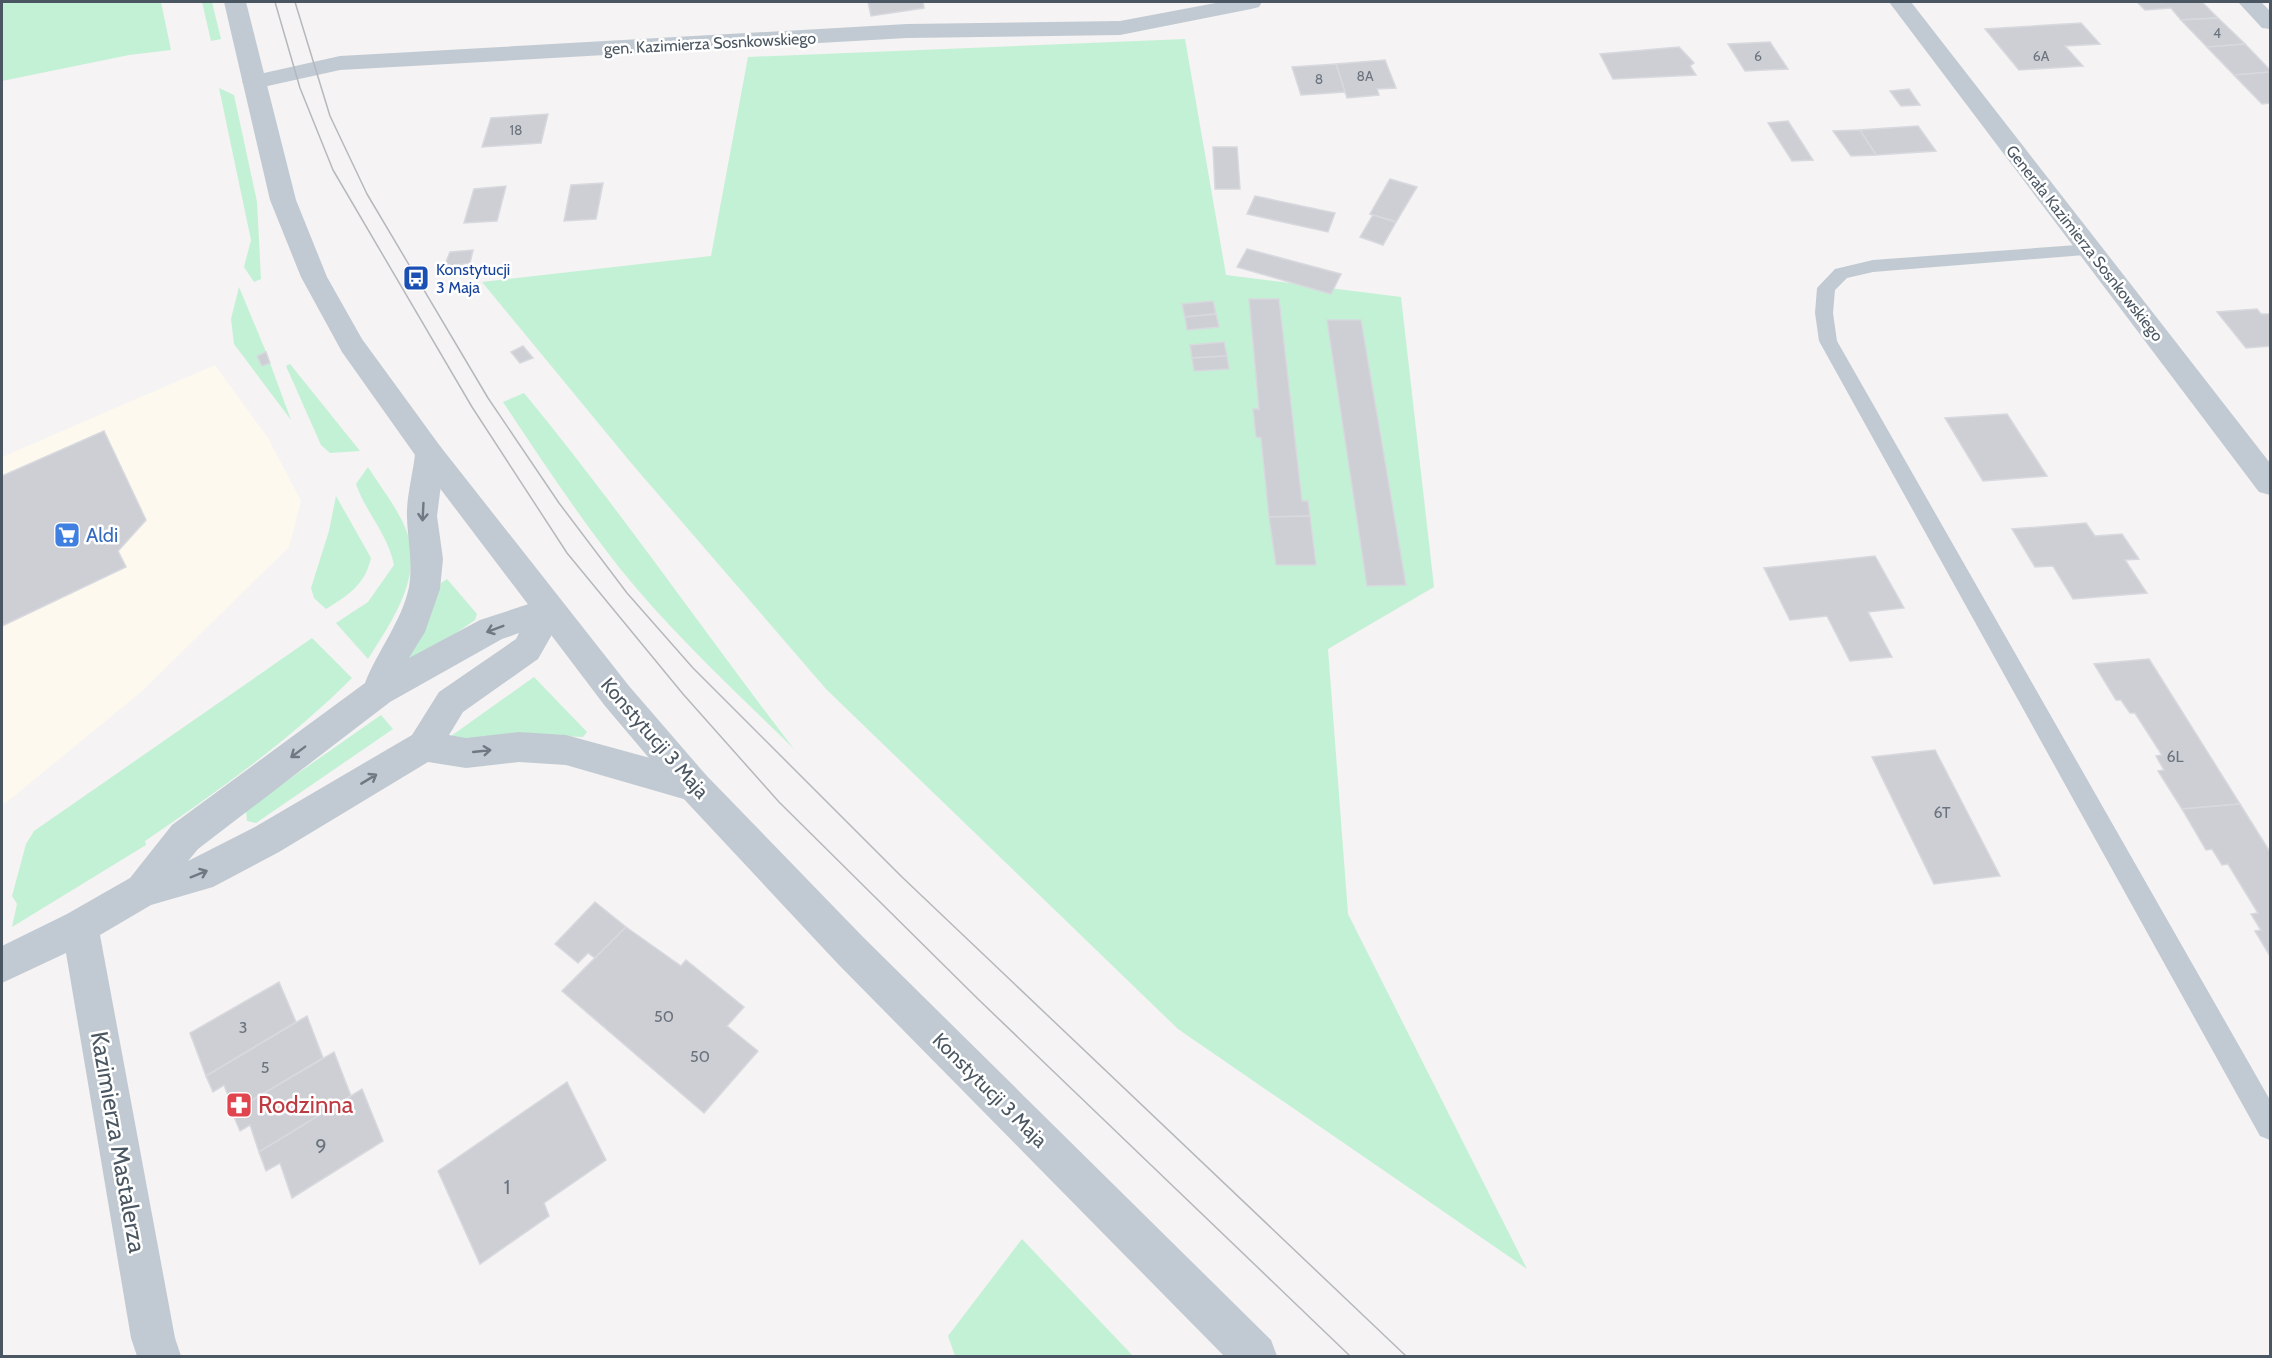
<svg xmlns="http://www.w3.org/2000/svg" width="2272" height="1358" viewBox="0 0 2272 1358" font-family="Cabin,sans-serif">
  <rect width="100%" height="100%" fill="#f5f3f3"/>
  <!-- commercial -->
  <polygon fill="#fdf9ef" points="215,365 268,438 301,501 289,547 141,692 2,806 2,457"/>
  <!-- green -->
  <g fill="#c3f1d5">
    <polygon points="2,2 161,2 171,50 129,55 2,81"/>
    <polygon points="202,2 212,2 221,39 211,41"/>
    <polygon points="1185,39 1226,275 1401,297 1434,587 1328,649 1348,914 1527,1269 1178,1029 826,689 632,464 482,282 711,256 748,57"/>
    <polygon points="219,88 234,95 257,202 261,279 254,282 244,267 251,240"/>
    <polygon points="239,287 266,352 258,357 262,366 270,363 291,420 234,344 231,319"/>
    <polygon points="290,364 360,451 330,453 321,445 286,366"/>
    <path d="M524,393c95,115 179,238 270,356 -59,-58 -120,-114 -172,-178 -43,-54 -81,-112 -119,-169z"/>
    <path d="M368,467c13,21 32,44 40,68 14,44 -18,89 -40,124l-32,-36 32,-21 26,-37c-6,-31 -28,-52 -38,-81z"/>
    <path d="M336,496l35,62c-6,27 -23,37 -45,51l-12,-11 -3,-10 18,-57z"/>
    <polygon points="447,579 477,614 475,620 408,666 403,666 420,639 441,583"/>
    <path d="M312,638l40,40c-63,63 -134,113 -207,163l1,4 -134,82 5,-23 -5,-8 14,-52 8,-13z"/>
    <polygon points="534,677 587,732 583,737 509,734 452,742 451,736"/>
    <polygon points="381,715 393,729 256,823 247,821 246,811 251,806"/>
    <polygon points="1022,1239 1133,1356 955,1356 948,1336"/>
  </g>
  <!-- building -->
  <g fill="#cdcfd5" stroke="#d7d9de" stroke-width="1.5">
    <polygon points="868,2 923,2 924,8 871,16"/>
    <polygon points="2137,2 2202,2 2218,18 2181,20 2171,8 2145,10"/>
    <polygon points="2218,18 2245,44 2207,47 2181,20"/>
    <polygon points="2081,23 2100,44 2065,46 2083,66 2019,70 1985,29"/>
    <polygon points="1770,42 1788,69 1745,71 1728,44"/>
    <polygon points="2245,44 2270,70 2270,72 2234,75 2207,47"/>
    <polygon points="1679,47 1694,63 1690,66 1696,75 1613,79 1600,54"/>
    <polygon points="1385,60 1396,88 1377,89 1379,95 1347,98 1336,64"/>
    <polygon points="1336,64 1345,92 1301,95 1292,67"/>
    <polygon points="2270,72 2270,103 2262,104 2234,75"/>
    <polygon points="1909,89 1920,105 1901,106 1890,91"/>
    <polygon points="548,114 541,143 482,147 491,118"/>
    <polygon points="1788,121 1813,160 1792,161 1768,123"/>
    <polygon points="1918,126 1936,151 1876,155 1860,130"/>
    <polygon points="1860,130 1876,155 1851,156 1833,131"/>
    <polygon points="1213,147 1237,147 1240,189 1215,189"/>
    <polygon points="1390,179 1417,187 1396,222 1370,214"/>
    <polygon points="603,183 596,219 564,221 571,185"/>
    <polygon points="506,186 497,221 464,223 474,189"/>
    <polygon points="1255,196 1335,213 1328,232 1247,214"/>
    <polygon points="1373,215 1396,222 1383,245 1360,237"/>
    <polygon points="1247,249 1341,274 1331,294 1237,267"/>
    <polygon points="473,250 470,263 444,267 450,252"/>
    <polygon points="1249,299 1279,299 1302,501 1308,501 1310,516 1269,517 1261,438 1256,437 1253,409 1259,409"/>
    <polygon points="1213,301 1216,314 1185,317 1182,304"/>
    <polygon points="2257,309 2261,314 2270,314 2270,346 2246,348 2217,312"/>
    <polygon points="1216,314 1219,327 1187,330 1185,317"/>
    <polygon points="1327,320 1361,320 1406,585 1367,586"/>
    <polygon points="1224,342 1227,356 1192,358 1190,345"/>
    <polygon points="523,346 533,358 520,363 511,352"/>
    <polygon points="266,352 270,363 262,366 257,356"/>
    <polygon points="1227,356 1229,369 1194,371 1192,358"/>
    <polygon points="2007,414 2047,476 1983,481 1945,418"/>
    <polygon points="104,431 146,520 118,551 126,567 2,626 2,476"/>
    <polygon points="1310,516 1316,565 1276,565 1269,517"/>
    <polygon points="2086,523 2095,536 2122,534 2139,559 2125,560 2147,593 2073,599 2053,566 2035,567 2012,529"/>
    <polygon points="1875,556 1904,608 1868,612 1892,657 1850,661 1827,616 1790,620 1764,568"/>
    <polygon points="2149,659 2240,804 2182,809 2158,771 2164,770 2156,756 2162,755 2135,713 2130,713 2121,700 2116,700 2094,664"/>
    <polygon points="1935,750 2000,876 1934,884 1872,757"/>
    <polygon points="2240,804 2270,852 2270,956 2255,931 2261,930 2251,914 2258,913 2228,864 2222,865 2212,849 2206,850 2182,809"/>
    <polygon points="595,902 626,927 595,958 588,953 578,963 555,944"/>
    <polygon points="626,927 681,966 686,960 744,1007 727,1026 758,1051 704,1113 562,991"/>
    <polygon points="279,982 296,1022 206,1076 190,1033"/>
    <polygon points="307,1016 323,1058 234,1111 224,1085 213,1092 206,1076"/>
    <polygon points="334,1052 351,1096 259,1152 250,1125 240,1131 232,1112"/>
    <polygon points="567,1082 606,1160 544,1203 549,1216 480,1264 438,1171"/>
    <polygon points="362,1089 383,1141 292,1198 280,1163 266,1171 259,1152"/>
  </g>
  <g fill="none" stroke-linecap="round" stroke-linejoin="round">
    <!-- service -->
    <polygon fill="#c1cad2" fill-rule="evenodd" points="2091,244 2097,246 2100,250 2097,254 1873,272 1847,278 1835,290 1833,313 1837,341 2270,1100 2270,1140 2260,1136 1819,341 1815,313 1817,288 1835,269 1873,260"/>
    <!-- minor -->
    <g fill="#c1cad2" fill-rule="evenodd">
      <polygon points="1221,2 1262,2 1259,7 1251,9 1120,35 907,38 340,70 254,89 246,87 242,82 246,77 340,56 907,24 1120,21"/>
      <polygon points="1889,2 1911,2 2270,463 2270,495 2259,492"/>
      <polygon points="2238,2 2261,2 2270,11 2270,29 2262,28"/>
      <path d="M430,443l10,3 5,8 -8,62 6,43 -3,30 -15,43 -16,26 71,-38 70,-23 11,4 5,9 -28,49 -75,53 -14,23 17,3 53,-6 47,3 128,35 12,5 5,11 -5,11 -12,5 -128,-37 -47,-3 -53,6 -38,-6 -149,90 -66,35 -62,18 -51,30 75,403 6,18h-44l-6,-18 -65,-385 -64,30v-37l65,-32 63,-36 42,-53 193,-142c13,-33 37,-62 44,-96 4,-25 -1,-45 -2,-69 -1,-20 6,-44 8,-64l5,-8zM519,633l-3,6 -77,53 -27,43 -159,93 -65,33 10,-12 192,-147 112,-63z"/>
    </g>
    <!-- tertiary -->
    <polygon fill="#c1cad2" fill-rule="evenodd" points="224,2 246,2 296,200 327,277 362,339 440,446 629,686 706,775 864,938 1271,1340 1277,1356 1224,1356 838,964 682,797 605,706 420,462 342,352 301,277 270,200"/>
    <!-- tram -->
    <g stroke="#b5b8bd" stroke-width="1.5">
      <polyline points="275,2 300,88 333,170 472,407 567,553 683,694 779,802 978,999 1350,1356"/>
      <polyline points="295,2 330,116 367,194 488,398 559,503 627,593 693,668 902,877 1406,1356"/>
    </g>
  </g>
  <!-- one-way arrows -->
  <defs><path id="oneway-shaft" d="M-6 0H5M1.5-3L5.5 0L1.5 3" fill="none" stroke-width="1.6" stroke-linecap="round" stroke-linejoin="round" transform="scale(1.5)"/></defs>
  <g stroke="#6e7983">
    <use href="#oneway-shaft" transform="translate(423 512) rotate(93)"/>
    <use href="#oneway-shaft" transform="translate(495 629) rotate(159)"/>
    <use href="#oneway-shaft" transform="translate(482 751) rotate(-6)"/>
    <use href="#oneway-shaft" transform="translate(298 752) rotate(143)"/>
    <use href="#oneway-shaft" transform="translate(369 779) rotate(-31)"/>
    <use href="#oneway-shaft" transform="translate(199 874) rotate(-22)"/>
  </g>
  <!-- icons -->
  <defs>
    <symbol id="bus-square" viewBox="-11 -11 22 22"><rect x="-9" y="-9" width="18" height="18" rx="4" fill="#1a4fb4" stroke="#fff"/><path d="M-5-6H5V4H4V6H2V4H-2V6H-4V4H-5ZM-3.5-4V0h7V-4ZM-3.5 1.2v1.5H-2V1.2ZM2 1.2v1.5H3.5V1.2Z" fill="#fff"/></symbol>
    <symbol id="supermarket-square" viewBox="-11 -11 22 22"><rect x="-9" y="-9" width="18" height="18" rx="4" fill="#3f7fe0" stroke="#fff"/><path d="M-6-5.5h2.5l.6 2H6L4.5 2H-2.5L-4.4-4H-6ZM-1.5 3.2a1.3 1.3 0 1 0 .1 0ZM3 3.2a1.3 1.3 0 1 0 .1 0Z" fill="#fff"/></symbol>
    <symbol id="pharmacy-square" viewBox="-11 -11 22 22"><rect x="-9" y="-9" width="18" height="18" rx="4" fill="#e0444e" stroke="#fff"/><path d="M-2-6h4v4h4v4h-4v4h-4v-4h-4v-4h4Z" fill="#fff"/></symbol>
  </defs>
  <g fill-rule="evenodd">
    <use href="#bus-square" x="401" y="263" width="30" height="30"/>
    <use href="#supermarket-square" x="52" y="520" width="30" height="30"/>
    <use href="#pharmacy-square" x="224" y="1090" width="30" height="30"/>
  </g>
  <g text-anchor="middle" stroke-width="5" stroke-linejoin="round" paint-order="stroke">
    <!-- far-number labels -->
    <g font-size="14" fill="#6b747e">
      <text x="2217" y="38">4</text>
      <text x="1758" y="61">6</text>
      <text x="2041" y="61">6A</text>
      <text x="1365" y="81">8A</text>
      <text x="1319" y="84">8</text>
      <text x="516" y="135">18</text>
    </g>
    <!-- far-street labels -->
    <g font-size="16" fill="#4a5661" stroke="#fff">
      <text transform="translate(710 43) rotate(-3)" y="6">gen. Kazimierza Sosnkowskiego</text>
      <text transform="translate(2085 243) rotate(52)" y="6">Generała Kazimierza Sosnkowskiego</text>
    </g>
    <!-- far-transit labels -->
    <g font-size="16" fill="#164399" stroke="#fff" text-anchor="start">
      <text x="436" y="275">Konstytucji<tspan x="436" dy="18">3 Maja</tspan></text>
    </g>
    <!-- number labels -->
    <g font-size="16" fill="#6b747e">
      <text x="2175" y="762">6L</text>
      <text x="1942" y="818">6T</text>
      <text x="664" y="1022">50</text>
      <text x="243" y="1033">3</text>
      <text x="700" y="1062">50</text>
      <text x="265" y="1073">5</text>
    </g>
    <!-- shop labels -->
    <g font-size="20" fill="#366cbe" stroke="#fff" text-anchor="start">
      <text x="86" y="542">Aldi</text>
    </g>
    <!-- street labels -->
    <g font-size="20" fill="#4a5661" stroke="#fff">
      <text transform="translate(655 738) rotate(49)" y="7">Konstytucji 3 Maja</text>
      <text transform="translate(990 1090) rotate(45)" y="7">Konstytucji 3 Maja</text>
    </g>
    <!-- near-number labels -->
    <g font-size="20" fill="#6b747e">
      <text x="321" y="1153">9</text>
      <text x="507" y="1194">1</text>
    </g>
    <!-- near-health labels -->
    <g font-size="24" fill="#be3a42" stroke="#fff" text-anchor="start">
      <text x="258" y="1113">Rodzinna</text>
    </g>
    <!-- near-street labels -->
    <g font-size="24" fill="#4a5661" stroke="#fff">
      <text transform="translate(118 1142) rotate(80)" y="8">Kazimierza Mastalerza</text>
    </g>
  </g>
  <!-- border -->
  <rect width="2272" height="1358" fill="none" stroke="#4a5661" stroke-width="6"/>
</svg>
